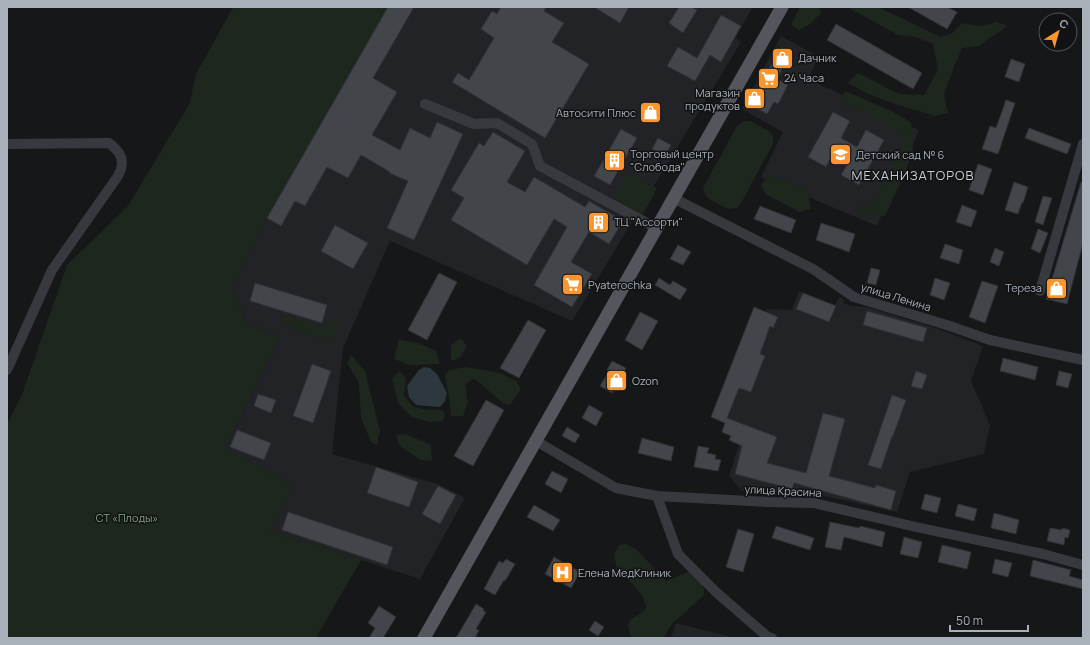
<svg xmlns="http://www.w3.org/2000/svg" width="1090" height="645" viewBox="0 0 1090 645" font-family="Manrope,sans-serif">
  <rect width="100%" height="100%" fill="#161719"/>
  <!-- built -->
  <g fill="#222326">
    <polygon points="388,7 753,7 735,38 741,42 572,321 390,241 343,348 332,454 438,484 465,498 420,579 271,531 225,449 280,337 247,324 232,288 267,218"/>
    <polygon points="781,36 819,57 808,79 919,130 877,226 761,177 783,132 742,109"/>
    <polygon points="799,291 835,306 839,297 844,300 843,303 851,306 867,307 938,329 983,346 971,381 990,425 984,454 910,472 897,512 811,493 742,491 729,476 739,445 729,440 730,436 722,432 725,423 711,417 754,307 766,312 767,309 792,310"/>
    <polygon points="676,623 735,638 671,638"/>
  </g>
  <!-- green -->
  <g fill="#1e271e">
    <polygon points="233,7 388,7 267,218 232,288 247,324 280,337 225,449 293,484 271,531 361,560 316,638 7,638 7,425 23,392 67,265 128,206 190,103 195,76"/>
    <polygon points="800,7 819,7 821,13 809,25 799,30 791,25"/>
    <polygon points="847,7 878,7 941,37 951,34 962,23 981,26 997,22 1007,26 979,46 962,48 955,64 944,94 948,113 935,116 895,104 868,94 848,83 858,73 899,94 924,95 938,70 933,44 916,37 898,35"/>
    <polygon points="845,91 889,110 911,122 913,151 902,179 885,216 857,214 857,208 874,203 903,141 897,130 859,111 840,105"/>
    <polygon points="744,121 750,121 769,131 773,136 773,144 741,203 737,208 728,209 709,199 705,195 703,188 737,126"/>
    <polygon points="628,172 657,188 642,216 613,200"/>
    <polygon points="768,176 773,176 807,189 811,209 800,212 765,194 761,185"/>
    <polygon points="282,315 320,326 328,321 337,321 337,334 327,341 299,332 280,321"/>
    <path d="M461,338l6,8c-4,7 -6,15 -16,14v-15z"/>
    <polygon points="399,340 418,343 436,351 440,364 409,365 394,359"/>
    <polygon points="351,355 365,371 380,431 377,445 371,442 361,418 359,383 347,363"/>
    <polygon points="466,367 500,373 516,381 521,389 510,405 504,404 476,380 472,379 465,385 468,402 463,416 451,416 450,403 445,376 449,370"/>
    <polygon points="400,371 406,379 404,396 414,407 427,410 442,410 445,414 443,421 429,422 412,417 398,403 392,378"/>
    <polygon points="406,434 431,445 432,461 420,460 399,445 396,435"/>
    <path d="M626,544l11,6 29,31 19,-8 5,-1c9,7 15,12 14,23l-32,29 -9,14h-32l-3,-13 2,-5 14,-9 2,-5 -4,-11 -26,-30 -2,-11 6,-9z"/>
  </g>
  <!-- water -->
  <polygon fill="#2c383d" points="424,367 430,368 437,374 447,393 445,401 440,407 416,405 409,397 407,386 419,370"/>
  <!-- building -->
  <g fill="#424549" stroke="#303135">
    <polygon points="388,7 414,7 373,78 397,92 372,135 400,150 410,128 430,138 437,122 463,134 414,240 387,228 408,181 389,173 390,172 361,155 348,178 327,167 305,206 295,201 281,226 267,218"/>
    <polygon points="501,7 546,7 544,11 564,23 552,42 589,64 545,138 452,82 458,73 469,80 494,38 481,29 492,11 497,14"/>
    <polygon points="594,7 629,7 620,23"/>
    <polygon points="679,7 691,7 697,10 683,33 669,23"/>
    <polygon points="908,7 947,7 957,12 947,29"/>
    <polygon points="721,15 741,26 721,62 710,55 695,81 667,66 678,47 697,58"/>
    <polygon points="836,24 922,73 913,89 827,40"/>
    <polygon points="781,47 791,53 777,79 788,85 778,104 774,102 767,114 756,108 758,104 751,101"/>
    <polygon points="1011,59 1025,64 1019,82 1005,77"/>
    <polygon points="1006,100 1015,103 998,154 982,149 990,126 996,128"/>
    <polygon points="833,112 850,121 841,138 857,147 866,130 884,140 859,185 841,175 851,158 835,149 826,167 808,157"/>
    <polygon points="1029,128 1071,144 1067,154 1025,138"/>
    <polygon points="621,129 637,138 610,185 594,176"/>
    <polygon points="493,132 525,151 507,182 525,192 534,177 585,207 589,201 623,221 609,244 589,232 571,262 592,274 572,307 534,285 567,227 554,219 527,265 451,220 464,198 451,190 479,143 484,146"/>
    <polygon points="658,138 671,145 665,156 652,149"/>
    <polygon points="978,164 992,169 983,195 969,190"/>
    <polygon points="1014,182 1028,187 1023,203 1022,202 1018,214 1005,210"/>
    <polygon points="1081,182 1083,183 1083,243 1067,304 1046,299"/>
    <polygon points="1043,196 1052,198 1043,225 1035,222"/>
    <polygon points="962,205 977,211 971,227 956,222"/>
    <polygon points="760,206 796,220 791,233 754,219"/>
    <polygon points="821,223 855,234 849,252 816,240"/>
    <polygon points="335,225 368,243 353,269 321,251"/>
    <polygon points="1038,229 1048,233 1040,253 1031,249"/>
    <polygon points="945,244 963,250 959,264 940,258"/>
    <polygon points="678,245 691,252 683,265 670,259"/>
    <polygon points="995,248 1004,252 999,266 990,262"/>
    <polygon points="871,268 880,270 876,285 867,283"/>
    <polygon points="439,273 457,282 427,340 408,330"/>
    <polygon points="659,278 670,285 673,281 687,289 680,300 655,285"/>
    <polygon points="935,278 950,283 944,300 930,295"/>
    <polygon points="982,281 998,286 985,323 969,317"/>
    <polygon points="255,283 327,305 322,323 250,301"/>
    <polygon points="803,293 836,306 829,322 796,309"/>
    <polygon points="754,307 778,317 773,328 770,326 760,354 765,356 751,392 739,388 727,418 777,437 767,463 806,473 823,413 845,419 829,476 875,488 876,485 896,491 891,510 794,483 792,489 735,474 742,446 729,440 731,436 722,432 725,423 711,417"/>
    <polygon points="867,311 927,328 923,342 863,325"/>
    <polygon points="640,312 658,321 642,350 625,340"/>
    <polygon points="528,320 546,330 519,378 500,368"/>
    <polygon points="1003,358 1038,367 1035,380 1000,371"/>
    <polygon points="612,361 626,368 612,393 600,386 609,371 607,370"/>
    <polygon points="312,364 331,371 313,423 293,416"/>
    <polygon points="916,371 927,375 922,389 911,386"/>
    <polygon points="1059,371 1072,374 1068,388 1056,385"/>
    <polygon points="258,394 276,400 271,413 254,406"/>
    <polygon points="892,395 906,400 893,436 892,436 881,469 868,465"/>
    <polygon points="486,400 504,410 473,466 454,456"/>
    <polygon points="589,405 603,413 596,426 582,418"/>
    <polygon points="567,427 580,435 575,443 562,436"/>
    <polygon points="237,430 271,443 264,460 230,447"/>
    <polygon points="642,438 674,447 671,461 638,453"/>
    <polygon points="698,446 709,448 707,453 716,455 715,459 721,460 718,471 694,467"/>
    <polygon points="376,467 418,482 409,507 367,493"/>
    <polygon points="552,471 568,479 561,493 545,484"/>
    <polygon points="438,486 456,495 440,524 422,514"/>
    <polygon points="925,494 941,498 937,513 921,509"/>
    <polygon points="958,504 977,509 974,521 955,516"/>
    <polygon points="534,505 560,520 553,531 527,517"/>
    <polygon points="288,512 393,547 387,565 282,530"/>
    <polygon points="994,513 1019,520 1016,534 991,528"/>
    <polygon points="830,522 859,528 860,526 885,532 882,547 844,537 841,550 825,547"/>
    <polygon points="776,526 814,538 810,550 772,538"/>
    <polygon points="1050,528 1062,530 1062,528 1070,530 1068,538 1065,537 1064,545 1047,541"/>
    <polygon points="738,529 754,534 743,572 726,567"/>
    <polygon points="904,537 922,542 918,558 900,554"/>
    <polygon points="942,545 971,552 967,569 938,562"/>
    <polygon points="554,557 580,572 571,588 545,574"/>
    <polygon points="506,559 515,564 505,581 504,580 495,595 484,589 499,561 503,563"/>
    <polygon points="995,559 1012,563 1008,577 992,573"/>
    <polygon points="1033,560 1071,570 1069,576 1083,580 1083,589 1030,576"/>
    <polygon points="476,604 484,609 483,611 486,612 476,629 479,630 475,638 456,638"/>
    <polygon points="379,606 396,617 383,638 369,638 375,628 368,623"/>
    <polygon points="595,621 604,627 598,636 589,630"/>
  </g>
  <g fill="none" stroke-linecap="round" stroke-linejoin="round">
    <!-- minor -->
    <g stroke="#37393e" stroke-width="10">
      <polyline points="425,104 474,124 497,123 532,144 540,166 656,228"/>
      <path d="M7,144l102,-1c12,9 17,18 9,33l-66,94 -45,100"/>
      <polyline points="673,198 813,269 854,297 950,326 990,340 1083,360"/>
      <polyline points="1040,291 1083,144"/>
      <polyline points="536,441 616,488 657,496 769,502 814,503 916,527 1043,554 1083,565"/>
      <polyline points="657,496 678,554 717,593 768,637 772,638"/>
    </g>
    <!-- major -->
    <polyline stroke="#53575d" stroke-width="13" points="424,638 782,7"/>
  </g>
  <!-- icons -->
  <defs>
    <symbol id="shop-square" viewBox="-11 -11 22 22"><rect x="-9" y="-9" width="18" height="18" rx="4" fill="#fc952b" stroke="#111214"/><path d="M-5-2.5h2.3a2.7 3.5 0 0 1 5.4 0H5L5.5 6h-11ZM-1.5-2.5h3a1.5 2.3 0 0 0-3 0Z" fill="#fff"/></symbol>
    <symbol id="supermarket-square" viewBox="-11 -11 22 22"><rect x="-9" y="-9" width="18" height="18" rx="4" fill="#fc952b" stroke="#111214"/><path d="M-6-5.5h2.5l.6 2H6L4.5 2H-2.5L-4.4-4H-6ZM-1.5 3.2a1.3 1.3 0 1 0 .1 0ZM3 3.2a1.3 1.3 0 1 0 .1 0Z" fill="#fff"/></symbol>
    <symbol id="school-square" viewBox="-11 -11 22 22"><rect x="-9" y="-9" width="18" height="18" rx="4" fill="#fc952b" stroke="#111214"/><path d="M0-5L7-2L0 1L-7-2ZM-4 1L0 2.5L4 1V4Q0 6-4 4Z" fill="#fff"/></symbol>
    <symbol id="building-square" viewBox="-11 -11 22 22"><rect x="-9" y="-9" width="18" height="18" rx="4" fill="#fc952b" stroke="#111214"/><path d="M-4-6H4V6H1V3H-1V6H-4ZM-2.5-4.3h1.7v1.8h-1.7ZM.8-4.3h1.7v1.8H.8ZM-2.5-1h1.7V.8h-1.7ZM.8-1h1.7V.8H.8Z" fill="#fff"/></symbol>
    <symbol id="hospital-square" viewBox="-11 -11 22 22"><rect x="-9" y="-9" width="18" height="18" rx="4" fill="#fc952b" stroke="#111214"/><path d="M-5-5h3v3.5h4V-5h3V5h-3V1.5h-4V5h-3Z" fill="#fff"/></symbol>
  </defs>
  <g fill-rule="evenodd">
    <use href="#shop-square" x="770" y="46" width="25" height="25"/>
    <use href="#supermarket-square" x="756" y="66" width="25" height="25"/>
    <use href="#shop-square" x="742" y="86" width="25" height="25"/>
    <use href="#shop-square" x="638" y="100" width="25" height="25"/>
    <use href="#school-square" x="828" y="142" width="25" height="25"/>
    <use href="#building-square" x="602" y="148" width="25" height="25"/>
    <use href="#building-square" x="586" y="210" width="25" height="25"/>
    <use href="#supermarket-square" x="560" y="272" width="25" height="25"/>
    <use href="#shop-square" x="1044" y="276" width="25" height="25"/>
    <use href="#shop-square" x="604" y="368" width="25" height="25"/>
    <use href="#hospital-square" x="550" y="560" width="25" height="25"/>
  </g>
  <g text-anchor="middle" stroke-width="3" stroke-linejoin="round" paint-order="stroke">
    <!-- poi labels -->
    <g font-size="11" fill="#a8b0b9" stroke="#111214" text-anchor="start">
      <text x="798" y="62">Дачник</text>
      <text x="784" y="82">24 Часа</text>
      <text x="740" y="97" text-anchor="end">Магазин<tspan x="740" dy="13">продуктов</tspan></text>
      <text x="636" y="117" text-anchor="end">Автосити Плюс</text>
      <text x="630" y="158">Торговый центр<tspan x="630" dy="13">"Слобода"</tspan></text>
      <text x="856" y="159">Детский сад № 6</text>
      <text x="614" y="226">ТЦ "Ассорти"</text>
      <text x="588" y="289">Pyaterochka</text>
      <text x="1042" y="292" text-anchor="end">Тереза</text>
      <text x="632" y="385">Ozon</text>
      <text x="578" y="577">Елена МедКлиник</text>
    </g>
    <!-- street labels -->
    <g font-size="11" fill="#a8b0b9" stroke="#111214">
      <text transform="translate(896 297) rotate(17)" y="4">улица Ленина</text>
      <text transform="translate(783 491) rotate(3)" y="4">улица Красина</text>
    </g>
    <!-- park labels -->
    <g font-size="11" fill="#81a57e" stroke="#111214">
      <text x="127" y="522">СТ «Плоды»</text>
    </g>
    <!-- quarter labels -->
    <g font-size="13" letter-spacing="1" fill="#c9ced5" stroke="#111214">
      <text x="913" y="180">МЕХАНИЗАТОРОВ</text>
    </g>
  </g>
  <!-- border -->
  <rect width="1090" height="645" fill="none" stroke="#a8b0b9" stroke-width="16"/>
  <!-- north arrow -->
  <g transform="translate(1058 32) rotate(37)"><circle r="19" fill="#111214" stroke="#4d5156"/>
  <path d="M0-3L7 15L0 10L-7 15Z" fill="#fc952b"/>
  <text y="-6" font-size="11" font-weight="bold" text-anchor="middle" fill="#a8b0b9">С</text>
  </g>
  <!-- scale -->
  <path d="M950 625v6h78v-6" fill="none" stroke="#a8b0b9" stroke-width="2"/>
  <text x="956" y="625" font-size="12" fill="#a8b0b9" stroke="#111214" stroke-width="3" paint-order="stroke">50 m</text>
</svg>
